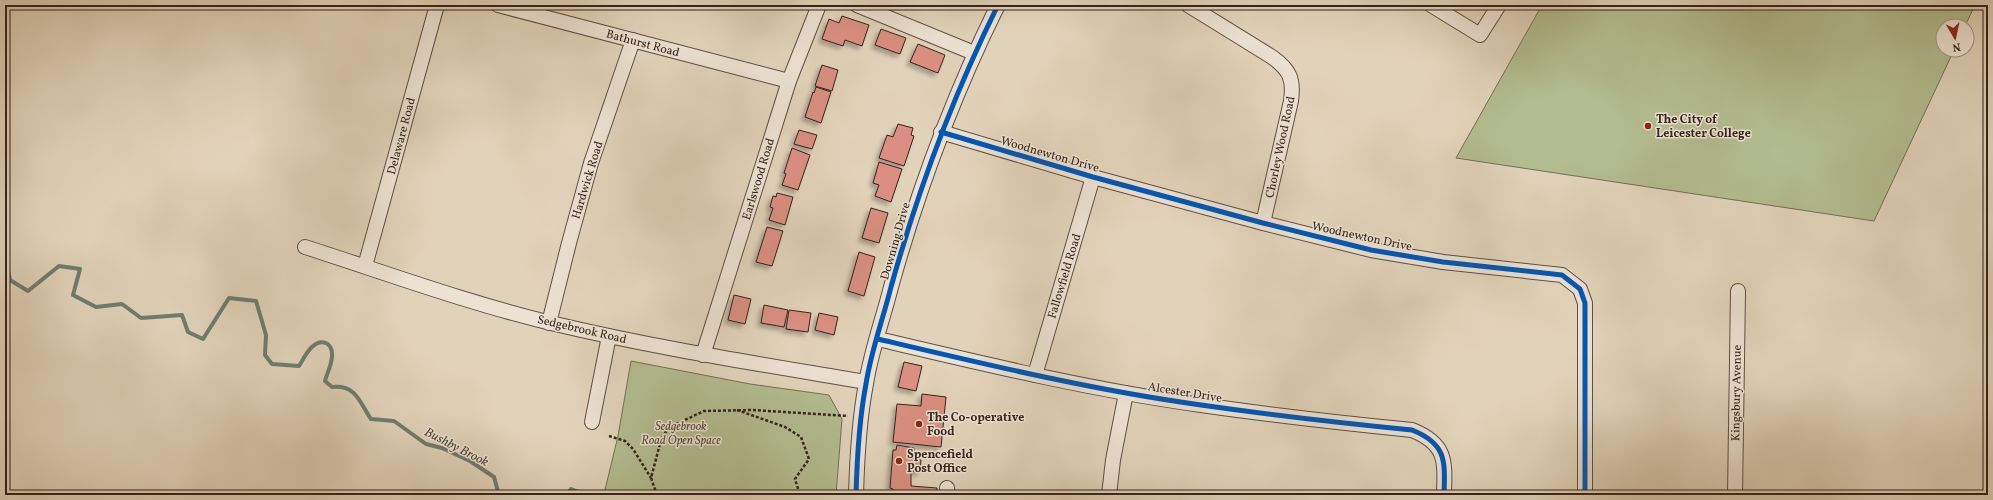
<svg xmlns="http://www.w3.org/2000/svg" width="1993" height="500" viewBox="0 0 1993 500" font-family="Vollkorn,serif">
  <defs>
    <filter id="shadow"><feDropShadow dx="-3.5" dy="3.5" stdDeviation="2" flood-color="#0004"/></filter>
  </defs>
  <rect width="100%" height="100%" fill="#e1d3ba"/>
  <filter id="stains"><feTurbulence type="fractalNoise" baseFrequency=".005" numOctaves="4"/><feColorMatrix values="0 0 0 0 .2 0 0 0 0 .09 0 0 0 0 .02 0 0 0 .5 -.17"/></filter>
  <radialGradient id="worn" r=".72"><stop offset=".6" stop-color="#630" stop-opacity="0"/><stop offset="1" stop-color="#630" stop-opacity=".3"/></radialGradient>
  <!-- green -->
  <g fill="#b2bc90" stroke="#747055">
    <polygon points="1542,5 1975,5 1965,26 1943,26 1943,50 1954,50 1874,221 1456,158"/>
    <polygon points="631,361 750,384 829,395 842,419 836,495 606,495 604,494 618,436"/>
  </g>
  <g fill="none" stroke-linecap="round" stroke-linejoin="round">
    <!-- stream -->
    <g stroke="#6f7d70" stroke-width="4">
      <path d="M5,256l5,24 18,11 31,-25 21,3 -7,26 23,12 26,-3 19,14 41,-3 6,17 15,7 26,-41 27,3 10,34 -1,20 7,9 27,2c5,-8 14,-28 27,-23 4,2 6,6 6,11 1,8 -5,19 -7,27l7,6c24,-3 28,16 39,32l23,2 32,23 16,4 28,13 24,16 5,18"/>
      <polyline points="566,495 571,489 587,495"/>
    </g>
  </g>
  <!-- building -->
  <g fill="#da8f82" stroke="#35231a" filter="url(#shadow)">
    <polygon points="842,16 869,25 862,46 845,40 843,46 822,39 829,19 839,23"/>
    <polygon points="881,29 906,38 900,54 875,45"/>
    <polygon points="918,44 945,55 938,73 910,62"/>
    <polygon points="822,65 838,70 832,91 815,86"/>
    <polygon points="816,87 831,92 821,123 805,117 813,92 814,93"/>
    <polygon points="898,124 913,128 911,135 914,136 904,166 879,158 887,135 893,137"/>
    <polygon points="799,130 817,135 812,149 794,144"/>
    <polygon points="792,148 810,155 798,190 782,185 786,174 784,173"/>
    <polygon points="879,162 902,169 891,202 875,196 879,185 873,183"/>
    <polygon points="777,193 793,197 785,225 769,220 773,208 770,207 773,196 776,197"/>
    <polygon points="871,208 888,213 879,243 862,238"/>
    <polygon points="767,227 783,231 772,266 756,262"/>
    <polygon points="859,252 875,257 864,296 848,291"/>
    <polygon points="734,295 751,299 745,324 728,320"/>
    <polygon points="764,305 788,310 784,327 761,323"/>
    <polygon points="789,310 811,313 808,332 786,329"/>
    <polygon points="819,313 838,317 834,335 815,330"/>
    <polygon points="904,362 922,366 916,391 898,387"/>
    <polygon points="922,394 946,397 941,447 893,442 897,404 921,406"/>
    <polygon points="897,445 914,448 913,459 921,460 920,472 911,471 911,486 937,488 937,495 893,495 893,489 890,488 893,450 896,450"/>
  </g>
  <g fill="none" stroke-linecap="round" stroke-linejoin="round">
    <defs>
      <g id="minor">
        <polyline points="498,5 789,81"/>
        <polyline points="857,5 974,53"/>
        <path d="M1188,5l84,52c18,13 22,22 19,44l-28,122"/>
        <polyline points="1431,5 1480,35 1499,5"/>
        <polyline points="941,132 1093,177 1263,223 1371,250 1443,262 1562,275 1580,289 1585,303 1585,495"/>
        <path d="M305,247c81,26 163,56 246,76 104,25 209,41 315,59"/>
        <polyline points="365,266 437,5"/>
        <polyline points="549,323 569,243 591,163 633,40"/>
        <path d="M878,339c106,25 214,51 323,66 70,10 140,18 211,25 35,14 33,31 32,65"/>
        <polyline points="703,355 789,81 819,5"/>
        <polyline points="1035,375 1093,177"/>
        <polyline points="592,422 609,336"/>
        <polyline points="947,488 948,495"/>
        <path d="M856,495c1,-37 3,-75 10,-111 5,-33 17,-65 25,-97 27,-97 62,-191 107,-282"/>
        <polyline points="1109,495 1113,460 1126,393"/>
        <polyline points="1735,495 1738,291"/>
      </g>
    </defs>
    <!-- minor casing -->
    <use href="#minor" stroke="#604f42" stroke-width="16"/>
    <!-- path -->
    <g stroke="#35231a" stroke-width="2.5" stroke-dasharray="3 2" stroke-linecap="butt">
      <polyline points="5,10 16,5"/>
      <polyline points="737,410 785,427 801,437 809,459 795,479 800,495"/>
      <polyline points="609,436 625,441 633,449 651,478"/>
      <polyline points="657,495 651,478 661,440 668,428 704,411 753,410 848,416"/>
    </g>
    <!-- minor -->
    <use href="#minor" stroke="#ece2d2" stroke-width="14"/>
    <defs>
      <g id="cycleway">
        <polyline points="941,132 1093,177 1263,223 1371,250 1443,262 1562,275 1580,289 1585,303 1585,495"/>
        <path d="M878,339c106,25 214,51 323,66 70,10 140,18 211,25 35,14 33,31 32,65"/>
        <path d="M856,495c1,-37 3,-75 10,-111 5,-33 17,-65 25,-97 27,-97 62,-191 107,-282"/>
      </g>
    </defs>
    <!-- cycleway casing -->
    <use href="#cycleway" stroke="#ece2d2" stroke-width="8"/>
    <!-- cycleway -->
    <use href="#cycleway" stroke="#0057b8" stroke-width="5"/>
  </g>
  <!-- markers -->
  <g fill="#8f2418" stroke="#ece2d2" stroke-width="1.5">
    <circle cx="1648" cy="126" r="4"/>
    <circle cx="919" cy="424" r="4"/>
    <circle cx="899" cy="461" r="4"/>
  </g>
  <g text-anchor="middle" stroke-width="3" stroke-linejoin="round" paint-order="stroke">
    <!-- street labels -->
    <g font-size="12" fill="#35231a" stroke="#ece2d2">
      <text transform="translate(643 43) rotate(15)" y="4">Bathurst Road</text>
      <text transform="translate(401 136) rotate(-75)" y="4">Delaware Road</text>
      <text transform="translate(1280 147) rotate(-78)" y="4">Chorley Wood Road</text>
      <text transform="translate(1050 154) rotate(16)" y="4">Woodnewton Drive</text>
      <text transform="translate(758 179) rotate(-73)" y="4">Earlswood Road</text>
      <text transform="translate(587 180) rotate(-73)" y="4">Hardwick Road</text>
      <text transform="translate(1362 236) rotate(12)" y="4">Woodnewton Drive</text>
      <text transform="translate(895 241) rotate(-74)" y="4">Downing Drive</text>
      <text transform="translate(1064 276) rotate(-73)" y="4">Fallowfield Road</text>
      <text transform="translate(582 329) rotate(13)" y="4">Sedgebrook Road</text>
      <text transform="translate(1185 392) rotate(9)" y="4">Alcester Drive</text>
      <text transform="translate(1736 393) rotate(-89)" y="4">Kingsbury Avenue</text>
    </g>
    <!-- poi labels -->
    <g font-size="12" font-weight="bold" fill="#35231a" stroke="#ece2d2" text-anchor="start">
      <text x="1656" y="123">The City of<tspan x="1656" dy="14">Leicester College</tspan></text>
      <text x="927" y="421">The Co-operative<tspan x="927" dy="14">Food</tspan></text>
      <text x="907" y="458">Spencefield<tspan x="907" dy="14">Post Office</tspan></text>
    </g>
    <!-- park labels -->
    <g font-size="12" font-style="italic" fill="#544938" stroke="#ece2d2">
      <text x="681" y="430">Sedgebrook<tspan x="681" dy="14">Road Open Space</tspan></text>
    </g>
    <!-- water labels -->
    <g font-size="13" font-style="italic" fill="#4d483e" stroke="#ece2d2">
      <text transform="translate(457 446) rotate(27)" y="5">Bushby Brook</text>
    </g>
  </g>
  <!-- margin -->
  <rect width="1993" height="500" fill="none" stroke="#e1d3ba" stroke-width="20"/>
  <rect x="6" y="6" width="1981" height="488" fill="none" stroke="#35231a" stroke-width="2"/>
  <rect x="10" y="10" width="1973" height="480" fill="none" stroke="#35231a"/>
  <!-- north arrow -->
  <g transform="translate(1955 38) rotate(171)"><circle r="19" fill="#ece2d2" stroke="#a39688"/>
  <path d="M0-3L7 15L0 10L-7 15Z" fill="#8f2418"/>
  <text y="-6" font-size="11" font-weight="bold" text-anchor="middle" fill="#35231a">N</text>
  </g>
  <rect width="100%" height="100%" filter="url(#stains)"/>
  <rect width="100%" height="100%" fill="url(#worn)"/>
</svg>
